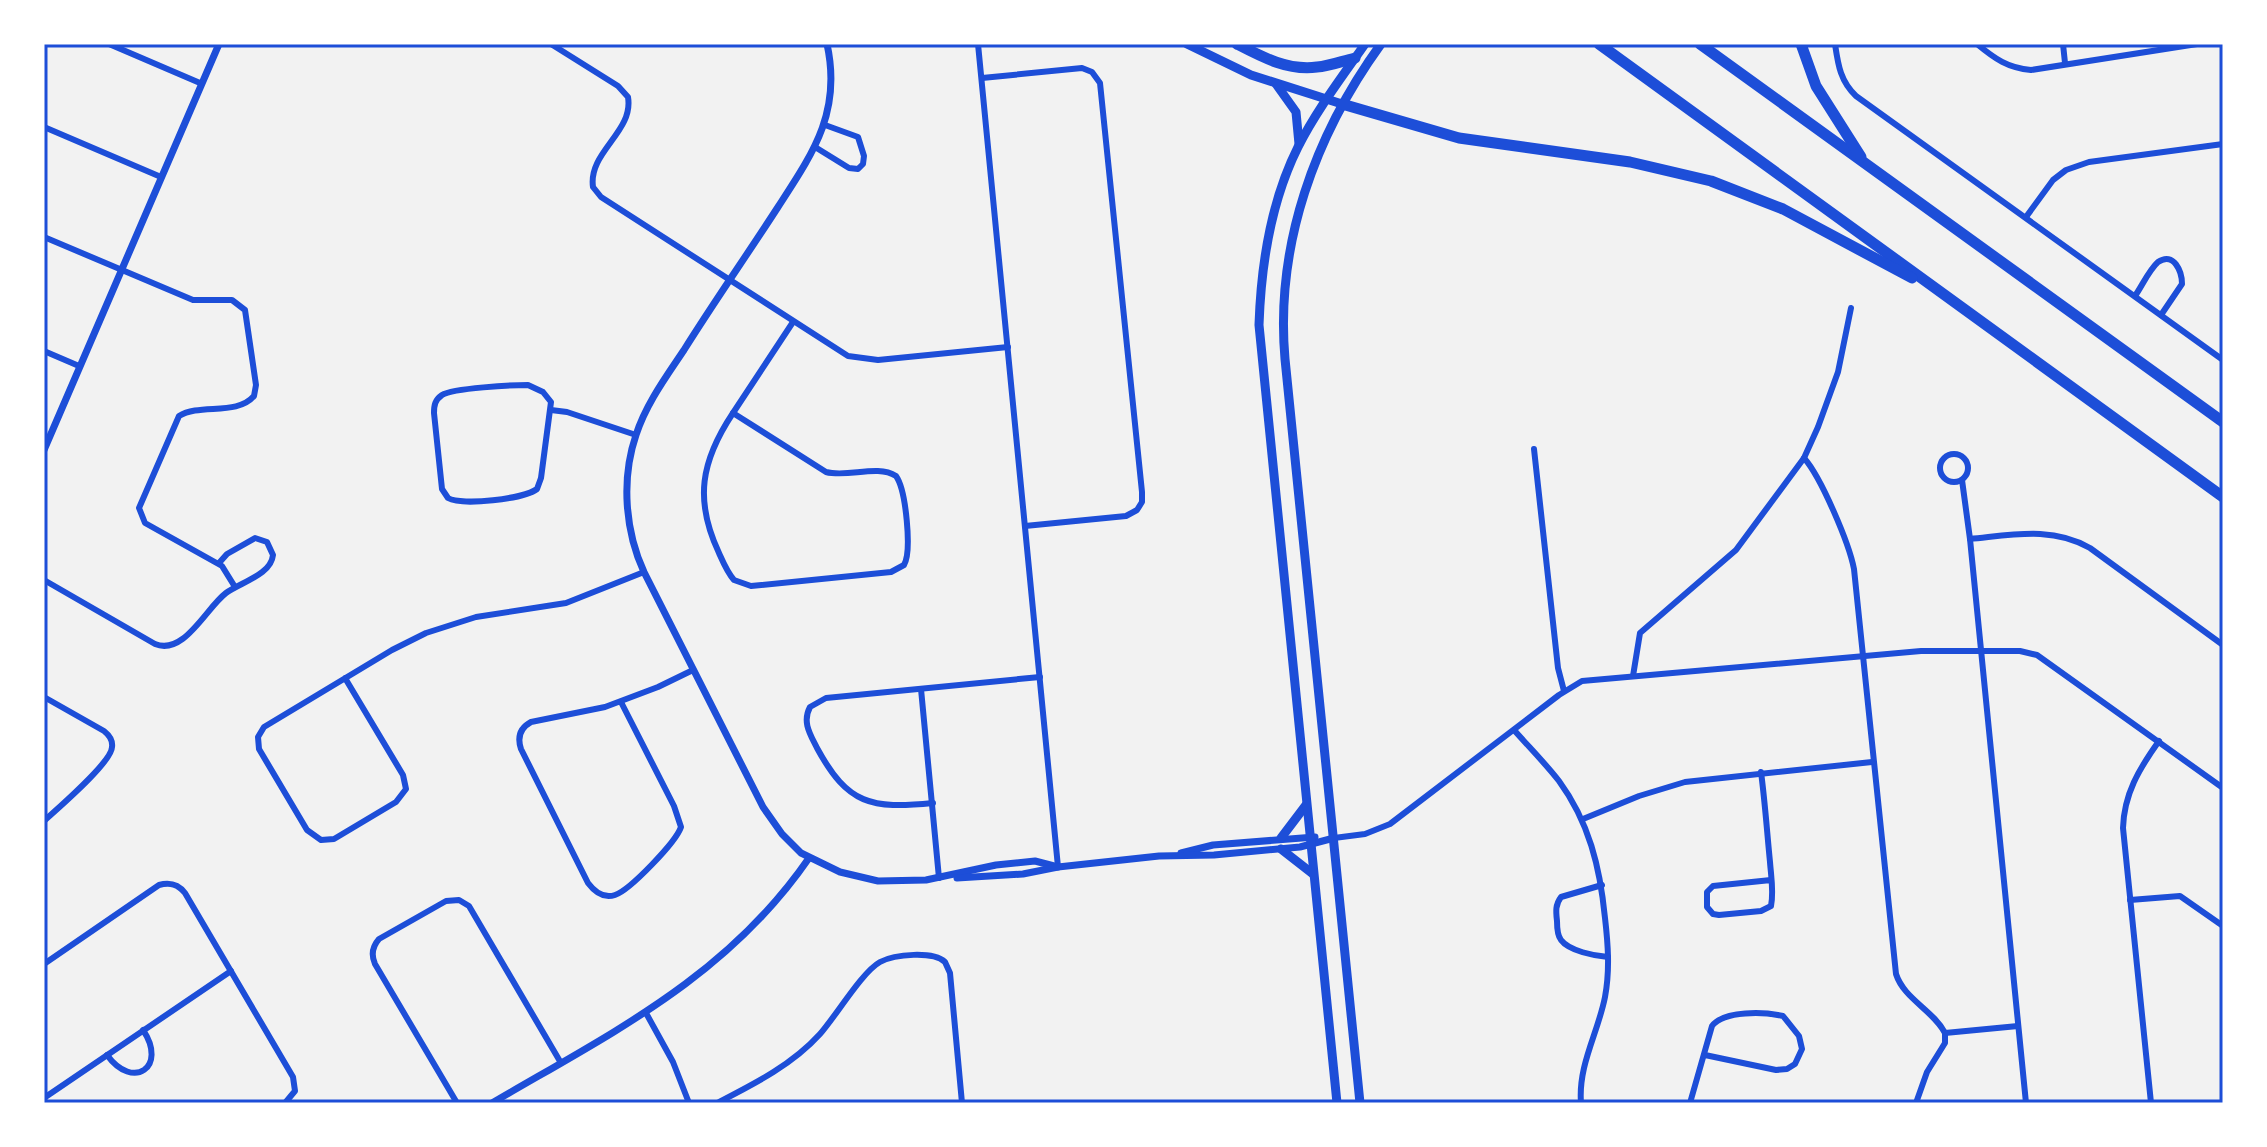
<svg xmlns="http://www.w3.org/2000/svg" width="2267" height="1147" viewBox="0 0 2267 1147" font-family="'Exo 2',sans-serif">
  <rect width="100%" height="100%" fill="#f2f2f2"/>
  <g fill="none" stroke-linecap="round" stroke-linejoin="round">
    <!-- minor -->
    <g stroke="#1d4ed8" stroke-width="6">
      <polyline points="109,44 200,83"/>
      <path d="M551,44l67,42 10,11c6,35 -40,55 -35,90l8,10 247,159 30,4 130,-13"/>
      <polyline points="978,44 1058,867"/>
      <path d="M1835,44c3,20 5,37 21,52l367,264"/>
      <path d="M1977,44c18,15 31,24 54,26l166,-26"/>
      <polyline points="2063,44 2065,63"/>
      <polyline points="982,78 1082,68 1092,72 1100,83 1142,492 1142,502 1137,510 1126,516 1025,526"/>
      <polyline points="44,127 161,177"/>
      <polyline points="815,147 849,168 858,169 863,164 864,156 858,137 825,125"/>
      <polyline points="2026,217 2053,180 2066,170 2089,162 2223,144"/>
      <path d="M44,237l149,63h39l13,10 11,75 -2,11c-17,20 -54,7 -75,20l-40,92 6,15 77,43 13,21"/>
      <path d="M2135,296c7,-10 14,-26 23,-34 16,-11 24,10 24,22l-21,31"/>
      <polyline points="44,351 79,366"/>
      <path d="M528,385l15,7 8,10 -10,76 -4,11c-13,10 -75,17 -89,9l-6,-9 -8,-76c0,-8 1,-13 8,-18 11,-7 71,-10 86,-10z"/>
      <polyline points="551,410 567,412 636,435"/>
      <path d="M733,413l93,59c22,6 51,-8 70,4 10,14 16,75 8,89l-13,7 -140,14 -17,-6c-7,-8 -11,-18 -15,-27 -25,-53 -18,-92 14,-140z"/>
      <polyline points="733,413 793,322"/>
      <polyline points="1534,449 1558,668 1564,691"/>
      <circle cx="1954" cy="468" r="14"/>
      <path d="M1804,458c17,19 45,85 50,111l42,405c8,25 37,36 49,59"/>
      <polyline points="1962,480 1970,539 2026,1103"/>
      <path d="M1970,539c42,-4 82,-13 120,9l133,97"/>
      <path d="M44,580l111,64c29,12 51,-36 71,-51 15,-11 45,-18 47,-38l-6,-13 -12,-4 -28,16 -8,9"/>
      <polyline points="1633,676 1640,633 1736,550 1804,458 1818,427 1838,372 1851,308"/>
      <polyline points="345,678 403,775 406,789 396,802 334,839 321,840 307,830 259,749 258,737 264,727 392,650 426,633 476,617 566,603 644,572"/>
      <polyline points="921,689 939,878"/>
      <path d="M44,697l60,34c5,4 9,9 8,16 0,15 -55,62 -68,74"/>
      <path d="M621,702l53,104 7,21c-5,15 -51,63 -66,68 -12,4 -21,-4 -27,-12l-67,-134c-4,-12 -1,-21 10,-27l74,-15 53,-20 35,-17"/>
      <path d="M1514,730c15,17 31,33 45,51 30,41 41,86 46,137 3,26 5,52 0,79 -7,36 -27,68 -24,106"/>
      <path d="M1761,772c4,30 6,60 9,90 1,14 4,30 1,44l-10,5 -42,4 -6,-1 -6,-7v-15l6,-6 58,-6"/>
      <path d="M933,803c-62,6 -85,2 -116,-55 -7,-14 -15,-26 -7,-41l16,-9 214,-21"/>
      <polyline points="1583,819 1639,796 1685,782 1872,762"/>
      <polyline points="1334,838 1365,834 1390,824 1559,695 1582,681 1921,651 2020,651 2037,655 2223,788"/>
      <path d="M1602,885l-41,12c-6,8 -5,15 -4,24 0,6 0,14 4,19 8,11 34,16 47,17"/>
      <polyline points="2130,900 2180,896 2223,926"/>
      <path d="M44,964l115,-79c11,-3 19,-1 26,8l108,184 2,14 -10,12"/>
      <polyline points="646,1013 673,1062 689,1103"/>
      <polyline points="1945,1033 2018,1026"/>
      <path d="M107,1055c26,36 61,12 36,-25"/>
      <polyline points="44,1098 231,971"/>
      <path d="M457,1103l-82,-139c-4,-9 -3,-17 4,-25l67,-38 13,-1 10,6 92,157"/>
      <path d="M717,1103c37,-19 75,-38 103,-69 16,-18 42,-62 60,-72 15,-8 53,-11 65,0l5,11 12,130"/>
      <path d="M1690,1103l22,-77c12,-16 53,-14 71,-10l16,20 3,13 -7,15 -8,5 -11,1 -71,-15"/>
      <polyline points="1916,1103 1927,1072 1945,1043 1945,1033"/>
      <path d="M2151,1103l-28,-275c1,-34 16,-59 36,-87"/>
    </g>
    <!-- tertiary -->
    <g stroke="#1d4ed8" stroke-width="7">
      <path d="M827,44c15,68 -14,109 -49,163 -31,48 -64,95 -94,143 -18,27 -38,54 -48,85 -15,44 -11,96 8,137l119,235 19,27 19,19 39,19 38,9 48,-1 70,-15 39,-4 23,6"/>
      <polyline points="44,450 219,44"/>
      <polyline points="1181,853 1213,845 1315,837"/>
      <polyline points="957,878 1023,874 1058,867 1159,856 1214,855 1300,847 1334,838"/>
      <path d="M492,1103c121,-71 235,-126 317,-245"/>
    </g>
    <!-- primary -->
    <g stroke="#1d4ed8" stroke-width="9">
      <polyline points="1187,44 1251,75 1342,104"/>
      <polyline points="1276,84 1296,112 1299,144"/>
      <polyline points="1281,838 1306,805"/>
      <polyline points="1281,849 1313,874"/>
      <path d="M1337,1103l-78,-778c2,-60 12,-124 39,-178 18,-36 44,-70 67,-103"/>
      <path d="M1360,1103l-75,-744c-10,-114 30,-224 96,-315"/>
    </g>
    <!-- motorway -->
    <g stroke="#1d4ed8" stroke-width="11">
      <path d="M1237,44c25,13 51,27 80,23 13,-1 25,-6 38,-9"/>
      <polyline points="1599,44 2223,497"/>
      <polyline points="1700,44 2223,422"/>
      <polyline points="1801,44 1816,86 1861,157"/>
      <polyline points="1342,104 1459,138 1630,162 1711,181 1783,209 1912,278"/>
    </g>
  </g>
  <!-- border -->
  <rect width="2267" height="1147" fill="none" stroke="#ffffff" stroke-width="92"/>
  <rect x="46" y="46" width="2175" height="1055" fill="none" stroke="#1d4ed8" stroke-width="3"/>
</svg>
